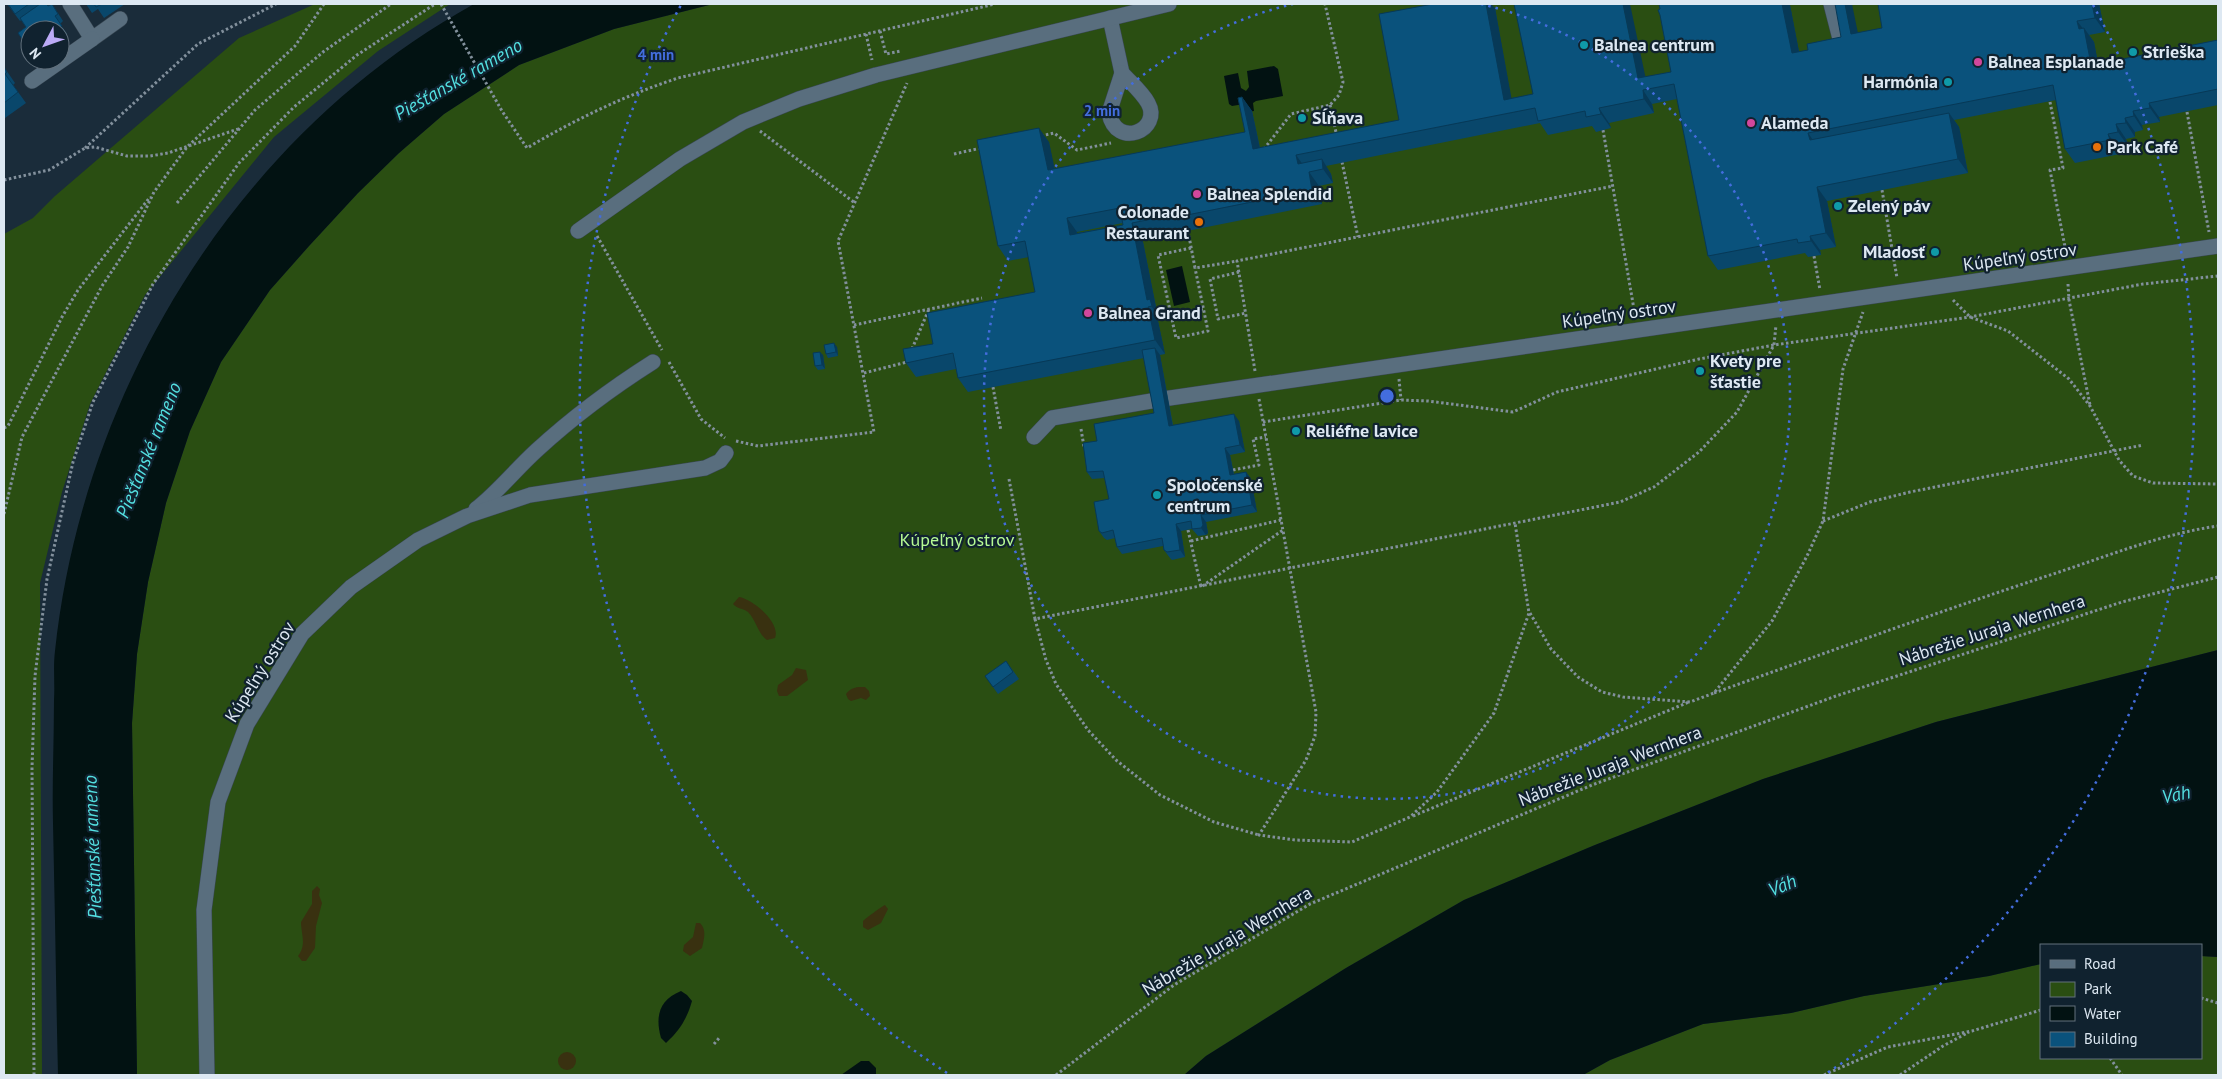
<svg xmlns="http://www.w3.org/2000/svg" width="2222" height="1079" viewBox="0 0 2222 1079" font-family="'PT Sans',sans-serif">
  <rect width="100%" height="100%" fill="#1a2c3a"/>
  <!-- green -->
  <g fill="#2a4e12">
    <polygon points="315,4 450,4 378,51 274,137 145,295 90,404 62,492 40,583 42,1075 4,1075 4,234 33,218 55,196 239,38"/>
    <polygon points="713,4 2218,4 2218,650 1936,722 1763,779 1595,845 1464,900 1346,968 1206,1056 1184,1075 137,1075 132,723 137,654 148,582 166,503 190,431 221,362 270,290 309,246 358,193 399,153 444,114 519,65 614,29"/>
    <polygon points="2201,956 2218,957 2218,1075 1583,1075 1610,1060 1703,1024 1791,1013 1864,996 1989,976 2041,964 2041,1058 2201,1058"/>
  </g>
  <!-- sand -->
  <g fill="#393110">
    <path d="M739,597c14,2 42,26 36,41l-8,2c-9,-6 -11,-20 -19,-28 -5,-4 -11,-3 -15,-8z"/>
    <polygon points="796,668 806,670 808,680 787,696 779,696 777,691 778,685 792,675"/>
    <path d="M865,687l4,4 1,5 -4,4 -5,-2 -10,3 -3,-2 -2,-5c5,-7 11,-7 19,-7z"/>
    <path d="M317,886l3,3 -1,6 3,8 -6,23 -1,22 -9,13h-4l-4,-5c9,-11 3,-22 3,-34l11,-18v-13z"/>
    <path d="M885,905l3,4 -7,14 -13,7 -5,-3v-6c2,-2 19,-15 22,-16z"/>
    <path d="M696,923h4c7,7 4,16 2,25l-12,8 -7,-5 1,-6 9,-8z"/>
    <circle cx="567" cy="1061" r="9"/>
  </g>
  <!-- water -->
  <g fill="#021212">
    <path d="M474,4h239l-99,25 -95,36 -75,49 -45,39 -41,40 -49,53 -39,44 -49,72 -31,69 -24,72 -18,79 -11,72 -5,69 5,352h-79c-2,-84 -3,-168 -5,-252 -1,-41 1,-82 1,-123 1,-16 -1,-33 1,-49 28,-264 185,-518 419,-647z"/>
    <polygon points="1274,66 1278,69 1283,96 1256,101 1253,103 1254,111 1246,112 1244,104 1232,106 1229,104 1224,76 1238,73 1241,88 1246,91 1249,87 1247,71"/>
    <polygon points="1182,266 1190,302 1174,306 1166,270"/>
    <polygon points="2218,650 2218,957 2201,956 2201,945 2041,945 2041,964 1989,976 1864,996 1791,1013 1703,1024 1610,1060 1583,1075 1184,1075 1206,1056 1346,968 1464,900 1595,845 1763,779 1936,722"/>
    <path d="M681,991l6,4 5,6c-5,18 -13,30 -26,42l-5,-5c-6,-22 -2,-38 20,-47z"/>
    <polygon points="861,1061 869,1061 876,1068 876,1075 841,1075"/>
  </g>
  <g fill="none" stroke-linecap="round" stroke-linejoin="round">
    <defs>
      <g id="minor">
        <polyline points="70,4 92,39 120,19"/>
        <polyline points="1831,4 1840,39"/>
        <polyline points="1110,18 1122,73"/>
        <path d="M1122,73c8,9 20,19 26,30 15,27 -32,47 -39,10z"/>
        <polyline points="32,81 92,39"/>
        <polyline points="578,231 680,159 743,122 799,99 876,75 1169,4"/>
        <polyline points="1034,437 1052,418 1163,399 2218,246"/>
        <path d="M476,509c22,-17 40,-40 61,-59 36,-33 75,-62 116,-88"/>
        <polyline points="207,1075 204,910 218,802 247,724 302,634 351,587 418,540 467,516 530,495 705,468 720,461 726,453"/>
      </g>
    </defs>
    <!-- minor casing -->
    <use href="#minor" stroke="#384753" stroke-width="16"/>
    <!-- path -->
    <g stroke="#82909c" stroke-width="3" stroke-dasharray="2.5 2.5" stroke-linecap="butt">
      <path d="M441,4l61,107 25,37c49,-29 97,-52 151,-70l317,-74"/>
      <polyline points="880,31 886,54 901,51"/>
      <polyline points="866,34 872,60"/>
      <polyline points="2050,102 2063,168 2050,170 2066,252"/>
      <polyline points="1330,105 1337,137"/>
      <polyline points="2187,112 2209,232"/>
      <polyline points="1603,130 1635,315"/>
      <polyline points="760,131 855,203"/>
      <polyline points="1041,136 1054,133 1077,150 1111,143"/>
      <polyline points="85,148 198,44 276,4"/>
      <polyline points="1264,149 1291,114 1330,105 1339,95 1343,82 1325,4"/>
      <polyline points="954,154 981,148"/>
      <polyline points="1342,162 1358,237"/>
      <polyline points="4,180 49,170 85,148 95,147 127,156 150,156 168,153 238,129"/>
      <polyline points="1882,190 1897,278"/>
      <polyline points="177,203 255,110 323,52 391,4"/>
      <polyline points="1188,231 1195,268 1237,261"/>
      <polyline points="597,236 662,350"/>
      <polyline points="1191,248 1158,255 1176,338 1208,331 1195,268"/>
      <polyline points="1814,256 1820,290"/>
      <polyline points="1239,272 1210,279 1218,319 1246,313"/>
      <polyline points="2068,284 2069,300 2090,405"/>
      <polyline points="1953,300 1970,317 2008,331 2069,379 2090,406 2119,460 2133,476 2153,483 2218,484"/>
      <polyline points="1171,316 1203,309"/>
      <polyline points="854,325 982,298"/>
      <polyline points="912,349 929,309"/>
      <polyline points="669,362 701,419 725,438"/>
      <polyline points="1255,371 1237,261 1613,186"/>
      <polyline points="864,373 907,362 908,360"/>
      <polyline points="1399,379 1401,400"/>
      <polyline points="993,387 1001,431"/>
      <polyline points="1259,399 1316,712 1315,736 1306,760 1259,835 1295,840 1352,842 1410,817 1437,792 1494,713 1529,613 1515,523"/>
      <polyline points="1263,422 1401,400 1428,401 1513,412 1557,392 1699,359 1774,345 1970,317 2143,284 2218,276"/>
      <polyline points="4,428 8,426 62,317 78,290 150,197"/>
      <polyline points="1081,429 1084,447"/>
      <polyline points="736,441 758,446 874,432 838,241 907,83"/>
      <polyline points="1233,470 1259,465 1253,439 1266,437"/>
      <polyline points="1009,479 1035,619 1620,502 1654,487 1699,452 1737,412 1774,345 1776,325"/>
      <polyline points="4,514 22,437 102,286 128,247 154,192 187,147 295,46 324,4"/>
      <polyline points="1823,521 1870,502 1910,492 2143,445"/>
      <polyline points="1188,530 1201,587 1283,530"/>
      <polyline points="1191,541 1281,520"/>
      <polyline points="1530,613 1551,649 1578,677 1602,692 1623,697 1690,702 1714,693 1772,621 1807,556 1823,521 1843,369 1863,312"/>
      <polyline points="1035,619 1046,660 1056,684 1088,730 1116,760 1160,795 1214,822 1259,835"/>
      <path d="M1714,693c111,-40 221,-80 333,-117 56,-18 113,-42 171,-50"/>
      <polyline points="1413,816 1689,702"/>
      <polyline points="2201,998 2218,1003"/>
      <polyline points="714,1044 720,1037"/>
      <polyline points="2110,1058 2122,1075"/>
      <polyline points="34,1075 32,768 35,676 47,579 73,462 93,402 153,284 239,163 294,107 357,55 435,4"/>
      <polyline points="1056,1075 1174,985 1310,904 1592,785 1836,696 2122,602 2218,577"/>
      <polyline points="1824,1075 1888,1047 1972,1031 2041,1010"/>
      <polyline points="1900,1075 1943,1046 1969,1032"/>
    </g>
    <!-- minor -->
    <use href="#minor" stroke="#596e7e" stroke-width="15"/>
  </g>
  <!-- wall -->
  <g fill="#09476b" fill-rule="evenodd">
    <polygon points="7,4 46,4 48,6 52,4 63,21 60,24 67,34 60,38 60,30 30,30 30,51 18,33 26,27 21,20 20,21"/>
    <polygon points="86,4 125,4 104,18 98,9 92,13"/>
    <path d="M1659,4h132l1,1h-2l9,47 9,-2 33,-13 17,-4 24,-5 -4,-24h221l6,28 -16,3 5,7 4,22 120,-24v65l-59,12 1,5 -18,3 1,5 -8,2v5l-9,2 2,7 -10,2 2,6 -45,9 -10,-14 -9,-49 -102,20 5,7 9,46 -141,28 9,46 -16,3 1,5 -13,2 -3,-4 -87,17 -10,-14 -31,-157 -25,5 2,9 -45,10 2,5 -15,4 -4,-6 -44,9 -8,-12 -214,43 5,8 2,9 -14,3 3,18 -140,28 -1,-2 -39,7 14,70 4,6 1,7 -3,1 7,33 -5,1 13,70 66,-4 6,31 -15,3 4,19 12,-2 5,7 6,33 -51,10 2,11 -2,2 -8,1 -6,-7 -11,2 4,26 -13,3 -2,-2 -6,-8 -1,-4 -41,8 -5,-7 -2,-9 -8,2 -3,-2 -5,-7 10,-32 -4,-21 -13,1 -5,-7 10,-31 57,-28 -10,-55 -176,34 -10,-14 -2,-9 -40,8 -10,-14 27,-19 102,-52 -6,-35 -21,4 -10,-15 51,-104 5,27 191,-37 -3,-35 10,14 8,37 139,-28 96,-112 16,90 134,-21 26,-5zM1123,223v2l-46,8v-1z"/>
    <polygon points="4,67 15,83 13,85 26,103 5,118 4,117"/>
    <polygon points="837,347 838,356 828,358 826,354"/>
    <polygon points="823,355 825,369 818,370 815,366"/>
    <polygon points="1006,661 1019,679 998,694 985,676"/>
  </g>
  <!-- shaded-wall -->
  <g fill="#073957">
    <polygon points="1486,4 1491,4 1495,8 1514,112 1504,100"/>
    <polygon points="1623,4 1630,4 1648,89 1638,78"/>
    <polygon points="1782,4 1788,4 1790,5 1802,67 1792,53"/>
    <polygon points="1845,4 1852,4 1861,48 1851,34"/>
    <polygon points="2092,4 2099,4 2105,32 2095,18"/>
    <polygon points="2077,21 2085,31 2084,28 2094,42 2100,73 2090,59 2079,29"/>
    <polygon points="1643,90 1652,104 1654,113 1644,99"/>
    <polygon points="1242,97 1252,111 1263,163 1253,149"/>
    <polygon points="2149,103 2159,117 2160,122 2150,108"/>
    <polygon points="1599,108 1609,123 1611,128 1601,114"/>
    <polygon points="2133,111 2142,125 2143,130 2134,116"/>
    <polygon points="1949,113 1959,127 1968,173 1958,159"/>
    <polygon points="2125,118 2135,132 2135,137 2126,123"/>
    <polygon points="2116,124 2126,139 2128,146 2118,132"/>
    <polygon points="1039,128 1049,142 1058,184 1048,170"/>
    <polygon points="1808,133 1818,147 1810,140"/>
    <polygon points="2108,134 2118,148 2120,154 2110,140"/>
    <polygon points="1296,155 1306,169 1298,164"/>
    <polygon points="1322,159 1331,174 1333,183 1323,169"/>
    <polygon points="1309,172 1319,186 1322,204 1312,190"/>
    <polygon points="1817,187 1827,201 1836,247 1826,233"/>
    <polygon points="1067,218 1077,232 1080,249 1070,235"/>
    <polygon points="1132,223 1142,237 1156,307 1160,313 1161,320 1147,300"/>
    <polygon points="1810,236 1820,250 1821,255 1811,241"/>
    <polygon points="1148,307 1158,321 1165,354 1155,340"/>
    <polygon points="834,343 837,347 838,356 836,352"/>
    <polygon points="1155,348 1160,355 1174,433 1169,426"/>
    <polygon points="820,352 823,355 825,369 822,365"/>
    <polygon points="1234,414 1239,421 1245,452 1240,445"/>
    <polygon points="1225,448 1230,455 1235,482 1230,475"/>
    <polygon points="1246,472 1251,479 1257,512 1252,505"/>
    <polygon points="1201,515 1206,522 1208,533 1206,535 1201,528"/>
    <polygon points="1176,524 1181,531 1185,557 1180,550"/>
  </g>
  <!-- building -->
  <g fill="#0a527c" stroke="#073957" fill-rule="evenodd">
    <polygon points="8,4 29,4 15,14"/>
    <polygon points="40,4 46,4 48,6 52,4 58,14 55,16 62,26 56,30 30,30 30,48 29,49 18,33 26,27 20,18"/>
    <polygon points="94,4 102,4 96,7"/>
    <path d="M1433,4h53l18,96 29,-6 -19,-90h109l15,74 33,-6 -11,-57 -2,-5 2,-1 -1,-5h123l10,49 16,-3 -1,-6 34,-7 -6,-33h10l6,30 31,-6 -4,-24h214l3,14 -18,3 2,8 5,-1 6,31 -5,1 2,6 131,-26v49l-69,14 1,5 -17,3 1,5 -9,2 1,5 -10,1 2,8 -10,2 2,6 -45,9 -12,-64 -245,48 2,7 139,-27 9,46 -141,28 9,46 -16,3 1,5 -13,2 -1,-4 -89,17 -34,-172 -31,6 1,9 -45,9 2,6 -15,3 -1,-6 -47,10 -3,-13 -239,47 2,9 24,-5 1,10 -14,3 3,18 -140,28v-3l-40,8 15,77 3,-1 2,7 -4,1 7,33 -197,38 -5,-25 -47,10 -3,-14 30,-5 -6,-31 108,-21 -10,-51 -27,5 -21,-106 62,-12 9,42 197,-38 -7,-34 4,-1 11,52 146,-29 -20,-106zM1120,208l3,17 -53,10 -3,-17z"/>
    <polygon points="4,67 7,72 5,74 18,92 4,103"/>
    <polygon points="834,343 836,352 826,354 824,345"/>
    <polygon points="1155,348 1169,426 1234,414 1240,445 1225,448 1230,475 1246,472 1252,505 1201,515 1203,525 1201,528 1192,529 1191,521 1176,524 1180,550 1167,552 1164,550 1162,538 1117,547 1113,530 1102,533 1099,531 1094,502 1109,499 1103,471 1087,472 1083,443 1097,441 1094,424 1154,413 1142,350"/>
    <polygon points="820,352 822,365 815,366 813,353"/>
    <polygon points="1006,661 1013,672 993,687 985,676"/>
  </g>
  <!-- distance rings -->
  <g fill="none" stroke="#436ddd" stroke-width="2.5" stroke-dasharray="2.5 5">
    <path d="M1481 4A403 403 0 1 1 1293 4"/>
    <path d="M947 1073A807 807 0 0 1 681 5M2093 5A807 807 0 0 1 1827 1073"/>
  </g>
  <!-- markers -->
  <g fill="#0f9aa8" stroke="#10222f" stroke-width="2">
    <circle cx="1584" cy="45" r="5"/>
    <circle cx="2133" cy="52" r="5"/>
    <circle cx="1948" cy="82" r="5"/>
    <circle cx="1302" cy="118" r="5"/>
    <circle cx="1838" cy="206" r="5"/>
    <circle cx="1935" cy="252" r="5"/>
    <circle cx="1700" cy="371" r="5"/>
    <circle cx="1296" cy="431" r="5"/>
    <circle cx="1157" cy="495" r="5"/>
  </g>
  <g fill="#d1479c" stroke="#10222f" stroke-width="2">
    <circle cx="1978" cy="62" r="5"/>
    <circle cx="1751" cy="123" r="5"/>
    <circle cx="1197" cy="194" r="5"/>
    <circle cx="1088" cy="313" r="5"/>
  </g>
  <g fill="#e8710a" stroke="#10222f" stroke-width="2">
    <circle cx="2097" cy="147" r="5"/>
    <circle cx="1199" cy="222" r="5"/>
  </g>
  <g text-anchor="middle" stroke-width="4.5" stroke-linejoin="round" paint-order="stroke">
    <!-- poi labels -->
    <g font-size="18" font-weight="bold" fill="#dde8f2" stroke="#10222f" text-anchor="start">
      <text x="1594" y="51">Balnea centrum</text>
      <text x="2143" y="58">Strieška</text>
      <text x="1988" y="68">Balnea Esplanade</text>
      <text x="1938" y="88" text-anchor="end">Harmónia</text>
      <text x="1312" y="124">Sĺňava</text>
      <text x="1761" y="129">Alameda</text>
      <text x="2107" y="153">Park Café</text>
      <text x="1207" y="200">Balnea Splendid</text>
      <text x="1848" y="212">Zelený páv</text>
      <text x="1189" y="218" text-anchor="end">Colonade<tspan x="1189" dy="21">Restaurant</tspan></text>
      <text x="1925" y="258" text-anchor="end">Mladosť</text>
      <text x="1098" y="319">Balnea Grand</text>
      <text x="1710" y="367">Kvety pre<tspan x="1710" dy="21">šťastie</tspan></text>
      <text x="1306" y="437">Reliéfne lavice</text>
      <text x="1167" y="491">Spoločenské<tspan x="1167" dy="21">centrum</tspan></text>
    </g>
    <!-- street labels -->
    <g font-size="18" fill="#dde8f2" stroke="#10222f">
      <text transform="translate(2020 257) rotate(-8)" y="6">Kúpeľný ostrov</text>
      <text transform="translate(1619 314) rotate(-8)" y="6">Kúpeľný ostrov</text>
      <text transform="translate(1992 630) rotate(-18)" y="6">Nábrežie Juraja Wernhera</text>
      <text transform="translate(260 672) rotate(-58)" y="6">Kúpeľný ostrov</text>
      <text transform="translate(1610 766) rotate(-21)" y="6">Nábrežie Juraja Wernhera</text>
      <text transform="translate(1227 941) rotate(-31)" y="6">Nábrežie Juraja Wernhera</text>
    </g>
    <!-- park labels -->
    <g font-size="18" fill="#b6fa94" stroke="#10222f">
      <text x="957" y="546">Kúpeľný ostrov</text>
    </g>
    <!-- water labels -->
    <g font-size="19" font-style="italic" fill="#53dfe1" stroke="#10222f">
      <text transform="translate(458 79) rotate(-30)" y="7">Piešťanské rameno</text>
      <text transform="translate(148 450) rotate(-68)" y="7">Piešťanské rameno</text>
      <text transform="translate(2176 794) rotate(-12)" y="7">Váh</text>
      <text transform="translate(92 847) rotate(-92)" y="7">Piešťanské rameno</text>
      <text transform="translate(1782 885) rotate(-23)" y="7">Váh</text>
    </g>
  </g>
  <circle cx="1387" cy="396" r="8" fill="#436ddd" stroke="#10222f" stroke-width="2.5"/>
  <g font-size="15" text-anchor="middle" font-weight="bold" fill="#436ddd" stroke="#10222f" stroke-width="4.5" stroke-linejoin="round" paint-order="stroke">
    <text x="656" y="60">4 min</text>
    <text x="1102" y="116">2 min</text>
  </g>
  <!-- border -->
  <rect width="2222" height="1079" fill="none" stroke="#dde8f2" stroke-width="10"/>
  <!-- legend -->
  <rect x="2040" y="944" width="162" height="115" fill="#10222f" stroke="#62717d"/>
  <rect x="2050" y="960" width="25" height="8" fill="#596e7e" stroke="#62717d"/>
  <text x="2084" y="969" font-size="15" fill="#dde8f2">Road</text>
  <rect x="2050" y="982" width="25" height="15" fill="#2a4e12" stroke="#62717d"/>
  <text x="2084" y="994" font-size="15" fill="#dde8f2">Park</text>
  <rect x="2050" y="1006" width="25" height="15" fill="#021212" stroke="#62717d"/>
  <text x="2084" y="1019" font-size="15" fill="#dde8f2">Water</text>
  <rect x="2050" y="1032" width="25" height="15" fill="#0a527c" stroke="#62717d"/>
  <text x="2084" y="1044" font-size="15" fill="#dde8f2">Building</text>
  <!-- north arrow -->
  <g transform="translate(45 45) rotate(229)"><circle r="24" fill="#10222f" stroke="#62717d"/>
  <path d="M0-4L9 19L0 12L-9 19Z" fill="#bbaaf6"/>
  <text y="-8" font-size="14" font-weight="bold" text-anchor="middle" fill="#dde8f2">N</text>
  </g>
</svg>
